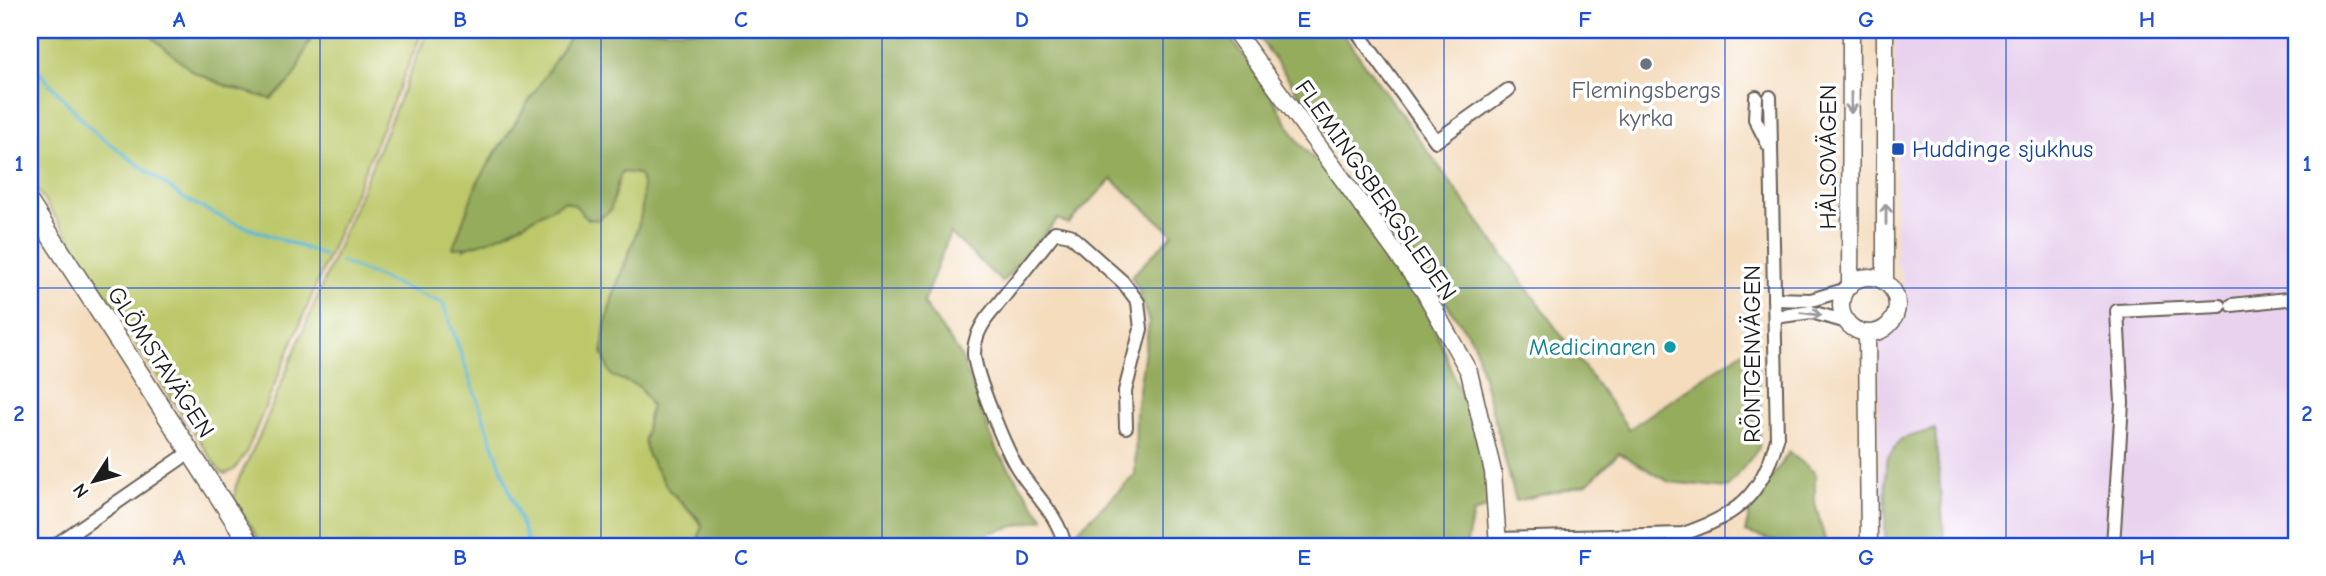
<svg xmlns="http://www.w3.org/2000/svg" width="2326" height="576" viewBox="0 0 2326 576" font-family="'Comic Neue',sans-serif">
  <rect width="100%" height="100%" fill="#fff"/>
  <filter id="ink" filterUnits="userSpaceOnUse"><feTurbulence type="fractalNoise" baseFrequency=".0143" numOctaves="2"/><feDisplacementMap in="SourceGraphic" scale="14" xChannelSelector="R" yChannelSelector="G"/><feConvolveMatrix kernelMatrix="1 2 1 2 8 2 1 2 1" color-interpolation-filters="sRGB"/></filter>
  <filter id="wash" filterUnits="userSpaceOnUse"><feTurbulence type="fractalNoise" baseFrequency=".00686" numOctaves="4" result="noise"/><feDisplacementMap in="SourceGraphic" scale="28" xChannelSelector="R" yChannelSelector="G"/><feGaussianBlur stdDeviation="1.57" result="paint"/><feColorMatrix in="noise" values="0 0 0 0 0 0 0 0 0 0 0 0 0 0 0 0 0 1.4 0 .05"/><feComposite in="paint" operator="in"/></filter>
  <g filter="url(#wash)">
    <rect width="100%" height="100%" fill="#f4dcbd"/>
    <!-- built -->
    <polygon fill="#e8d2ee" points="1895,30 2296,30 2296,546 1881,546 1878,344 1905,318 1902,271 1896,263"/>
    <!-- green -->
    <g fill="#bcc869" stroke="#6c7242" stroke-width="2">
      <polygon points="30,30 144,30 193,72 229,87 271,99 309,43 314,30 423,30 246,453 234,470 225,474 219,470 131,336 91,269 30,180"/>
      <path d="M428,30h146l-39,66 -45,64 -26,89 101,-48 10,4 10,11 25,-5 10,-36 3,-3 16,2c16,36 -18,90 -27,125 -5,18 -6,36 -10,54l20,27 18,7 11,19 -5,22 23,62 33,35 -5,21h-434l-29,-46 2,-15 24,-50z"/>
    </g>
    <!-- forest -->
    <g fill="#95ac5d" stroke="#58643c" stroke-width="2">
      <polygon points="144,30 314,30 293,79 271,99 229,87 193,72"/>
      <path d="M574,30h650c15,20 32,40 45,62 16,25 25,51 49,70 33,43 71,86 99,133 20,33 31,68 45,103 14,32 29,74 25,109l-14,7 -7,32h-395l-1,-8 65,-63 1,-65 13,-87 -11,-35 -7,-11 42,-43 -61,-55 -44,45 -10,-5 -56,63 -52,-49 -27,70 37,51 36,95 48,70 -92,23 -2,4h-253l5,-21 -5,-8 -28,-27 -21,-34 -4,-15 7,-35 -11,-19 -28,-11c-36,-50 50,-148 27,-202l-16,-2 -3,3 -10,36 -13,9 -9,-1 -13,-14 -10,-4c-29,15 -81,49 -112,47l24,-65z"/>
      <polygon points="1254,30 1340,30 1629,429 1755,343 1761,408 1759,448 1727,488 1669,482 1619,453 1587,484 1516,501 1474,343"/>
      <polygon points="1935,429 1945,546 1885,546 1886,460 1901,439"/>
      <polygon points="1789,452 1815,473 1815,503 1825,540 1822,546 1777,546 1775,541 1745,532 1750,511"/>
    </g>
    <g fill="none" stroke-linecap="round" stroke-linejoin="round">
      <!-- stream -->
      <g stroke="#52b5d0" stroke-width="3.5">
        <polyline points="30,62 94,132 185,199 229,221 324,255"/>
        <polyline points="341,262 443,303 529,546"/>
      </g>
    </g>
  </g>
  <g filter="url(#ink)">
    <g fill="none" stroke-linecap="round" stroke-linejoin="round">
      <defs>
        <g id="minor">
          <polyline points="1356,30 1436,141 1508,90"/>
          <polyline points="1756,97 1755,119 1769,146"/>
          <polyline points="1774,299 1811,300 1847,289"/>
          <polyline points="2232,305 2296,298"/>
          <polyline points="1775,317 1811,312 1847,322"/>
          <polyline points="72,534 81,546"/>
          <path d="M1499,539l184,-5c54,-18 79,-39 94,-95l-7,-342"/>
          <polyline points="54,546 190,452"/>
          <path d="M1065,546c-6,-30 -31,-52 -47,-77 -12,-19 -43,-94 -44,-115 0,-14 5,-24 12,-35l69,-87 15,3 53,47 15,20 3,27 -16,62 1,36"/>
          <polyline points="2113,546 2122,403 2117,311 2220,306"/>
        </g>
        <g id="tertiary">
          <polyline points="1234,30 1424,291 1469,372 1493,472 1498,546"/>
          <polyline points="1885,30 1885,282"/>
          <circle cx="1869" cy="305" r="28"/>
          <polyline points="1850,285 1851,30"/>
          <polyline points="1867,333 1869,546"/>
        </g>
        <polyline id="secondary" points="30,204 251,546"/>
      </defs>
      <!-- minor casing -->
      <use href="#minor" stroke="#685f54" stroke-width="16"/>
      <!-- tertiary casing -->
      <use href="#tertiary" stroke="#685f54" stroke-width="19"/>
      <!-- secondary casing -->
      <use href="#secondary" stroke="#685f54" stroke-width="21"/>
      <!-- minor -->
      <use href="#minor" stroke="#fff" stroke-width="12"/>
      <!-- tertiary -->
      <use href="#tertiary" stroke="#fff" stroke-width="16"/>
      <!-- secondary -->
      <use href="#secondary" stroke="#fff" stroke-width="18"/>
    </g>
    <!-- one-way arrows -->
    <defs><path id="oneway-shaft" d="M-6 0H5M1.5-3L5.5 0L1.5 3" fill="none" stroke-width="1.6" stroke-linecap="round" stroke-linejoin="round" transform="scale(1.75)"/></defs>
    <g stroke="#999">
      <use href="#oneway-shaft" transform="translate(1851 103) rotate(90)"/>
      <use href="#oneway-shaft" transform="translate(1886 214) rotate(-90)"/>
      <use href="#oneway-shaft" transform="translate(1811 314) rotate(7)"/>
    </g>
  </g>
  <!-- grid -->
  <path fill="none" stroke="#1d4ed8" stroke-width="2" stroke-opacity="0.55" d="M320,30v516M601,30v516M882,30v516M1163,30v516M1444,30v516M1725,30v516M2006,30v516M30,288h2266"/>
  <!-- markers -->
  <circle fill="#6b7280" stroke="#fff" stroke-width="2.5" cx="1646" cy="64" r="7"/>
  <rect fill="#1a4fb4" stroke="#fff" stroke-width="2.5" x="1891" y="142" width="14" height="14" rx="3.5"/>
  <circle fill="#0f9aa8" stroke="#fff" stroke-width="2.5" cx="1670" cy="347" r="7"/>
  <g text-anchor="middle" stroke-width="7" stroke-linejoin="round" paint-order="stroke">
    <!-- worship labels -->
    <g font-size="24" fill="#5b616d" stroke="#fff">
      <text x="1646" y="98">Flemingsbergs<tspan x="1646" dy="28">kyrka</tspan></text>
    </g>
    <!-- transit labels -->
    <g font-size="24" fill="#164399" stroke="#fff" text-anchor="start">
      <text x="1912" y="157">Huddinge sjukhus</text>
    </g>
    <!-- street labels -->
    <g font-size="24" fill="#1c1c1c" stroke="#fff">
      <text transform="translate(1828 157) rotate(-90)" y="8">HÄLSOVÄGEN</text>
      <text transform="translate(1376 190) rotate(55)" y="8">FLEMINGSBERGSLEDEN</text>
      <text transform="translate(1752 354) rotate(-90)" y="8">RÖNTGENVÄGEN</text>
      <text transform="translate(161 362) rotate(57)" y="8">GLÖMSTAVÄGEN</text>
    </g>
    <!-- culture labels -->
    <g font-size="24" fill="#0d838f" stroke="#fff" text-anchor="end">
      <text x="1656" y="355">Medicinaren</text>
    </g>
  </g>
  <!-- margin -->
  <rect width="2326" height="576" fill="none" stroke="#fff" stroke-width="77"/>
  <!-- north arrow -->
  <g transform="translate(94 481) rotate(234)" stroke="#ffffff" stroke-width="5" paint-order="stroke">
  <path d="M0-5L12 26L0 18L-12 26Z" fill="#1c1c1c"/>
  <text y="-10" font-size="19" font-weight="bold" text-anchor="middle" fill="#1c1c1c">N</text>
  </g>
  <rect x="38" y="38" width="2250" height="500" fill="none" stroke="#1d4ed8" stroke-width="2.5"/>
  <g font-size="23" text-anchor="middle" font-weight="bold" fill="#1d4ed8">
    <text x="179" y="27">A</text>
    <text x="460" y="27">B</text>
    <text x="741" y="27">C</text>
    <text x="1022" y="27">D</text>
    <text x="1304" y="27">E</text>
    <text x="1585" y="27">F</text>
    <text x="1866" y="27">G</text>
    <text x="2147" y="27">H</text>
    <text x="19" y="171">1</text>
    <text x="2307" y="171">1</text>
    <text x="19" y="421">2</text>
    <text x="2307" y="421">2</text>
    <text x="179" y="565">A</text>
    <text x="460" y="565">B</text>
    <text x="741" y="565">C</text>
    <text x="1022" y="565">D</text>
    <text x="1304" y="565">E</text>
    <text x="1585" y="565">F</text>
    <text x="1866" y="565">G</text>
    <text x="2147" y="565">H</text>
  </g>
</svg>
